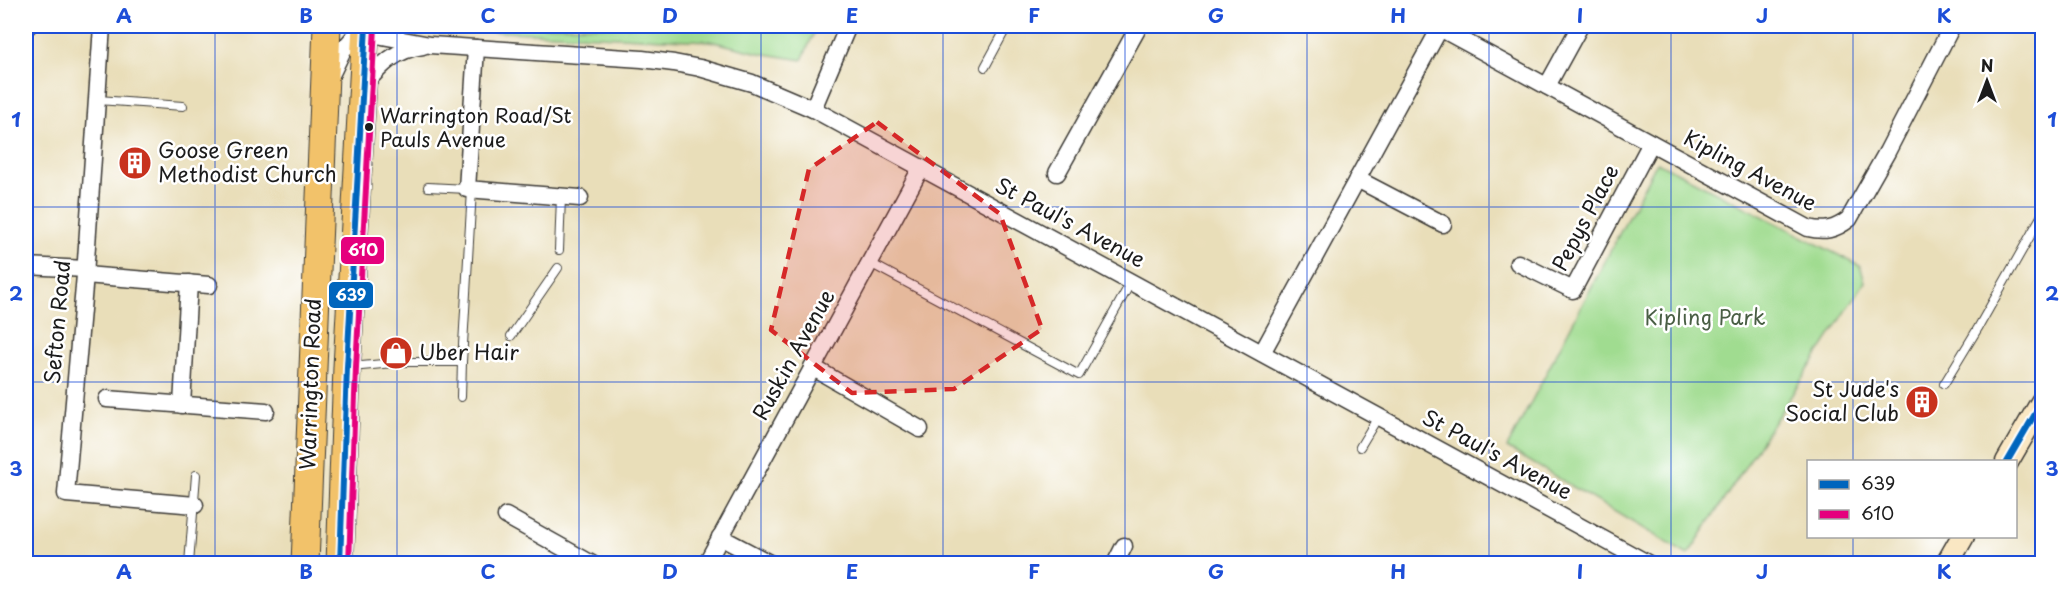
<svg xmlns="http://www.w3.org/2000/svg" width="2068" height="589" viewBox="0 0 2068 589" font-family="'Playpen Sans',sans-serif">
  <rect width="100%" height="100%" fill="#fff"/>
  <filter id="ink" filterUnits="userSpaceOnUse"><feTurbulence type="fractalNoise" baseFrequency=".0167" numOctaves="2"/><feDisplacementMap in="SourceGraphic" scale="12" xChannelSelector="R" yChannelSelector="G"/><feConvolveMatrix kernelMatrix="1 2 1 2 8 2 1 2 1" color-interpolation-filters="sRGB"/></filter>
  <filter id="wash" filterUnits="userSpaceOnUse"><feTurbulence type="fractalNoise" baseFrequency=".008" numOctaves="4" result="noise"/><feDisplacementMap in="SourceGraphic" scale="24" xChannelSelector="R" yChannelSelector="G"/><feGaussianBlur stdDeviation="1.35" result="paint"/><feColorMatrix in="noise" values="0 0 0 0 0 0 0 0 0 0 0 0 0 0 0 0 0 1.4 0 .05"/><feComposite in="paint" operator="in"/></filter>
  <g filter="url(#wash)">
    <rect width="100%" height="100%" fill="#e9deb9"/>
    <!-- green -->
    <g fill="#a0dc90" stroke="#5e7c56" stroke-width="1.5">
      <polygon points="437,26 817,26 802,60 759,53 710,41 437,29"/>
      <polygon points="1657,162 1860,266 1865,282 1688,555 1507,448"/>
    </g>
  </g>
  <g filter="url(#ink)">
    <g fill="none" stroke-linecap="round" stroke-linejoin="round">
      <defs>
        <g id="service">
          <polyline points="985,67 1004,32 1005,26"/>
          <polyline points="98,100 183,106"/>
          <polyline points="428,187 467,189"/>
          <polyline points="559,250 561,197"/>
          <polyline points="870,263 1079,375 1131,282"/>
          <polyline points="511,336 558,268"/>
          <polyline points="351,367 404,362 462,362 472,190"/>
          <polyline points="1944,384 1978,328 2042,215"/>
          <polyline points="461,397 462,362"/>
          <polyline points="1360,447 1378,417"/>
          <polyline points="189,564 196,475"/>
        </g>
        <g id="minor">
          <polyline points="26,26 28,26"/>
          <polyline points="102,26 85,275 66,494 195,505"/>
          <path d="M1436,26l372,202c16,4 27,2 41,-9l38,-67 65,-126"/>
          <polyline points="476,48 467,189 580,198"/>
          <polyline points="330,77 343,50 353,38 366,33 430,45 642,59 674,63 700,68 752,83 813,109 1649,564"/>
          <path d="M364,85c17,-20 32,-36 59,-39"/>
          <polyline points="1547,86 1580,26"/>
          <polyline points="813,109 848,26"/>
          <polyline points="1057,173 1139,26"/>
          <polyline points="1357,179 1443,224"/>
          <polyline points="1518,263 1573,290 1651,143"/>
          <polyline points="26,266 86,269"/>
          <polyline points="85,275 209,285"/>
          <polyline points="1262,353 1440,28"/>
          <polyline points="812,367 920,429"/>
          <polyline points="107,399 266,411"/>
          <polyline points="182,405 189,283"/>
          <polyline points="506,516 592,564"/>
          <polyline points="720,537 771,564"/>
          <polyline points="706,564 921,168"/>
          <polyline points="1115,564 1124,546"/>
        </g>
        <g id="secondary">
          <polyline points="2007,462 2042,402"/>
          <polyline points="1947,564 1963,536"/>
        </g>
        <g id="trunk">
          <polyline points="305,564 327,26"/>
          <polyline points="340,564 347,367 366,26"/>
        </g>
      </defs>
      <!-- service casing -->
      <use href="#service" stroke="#3b3934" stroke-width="10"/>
      <!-- minor casing -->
      <use href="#minor" stroke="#3b3934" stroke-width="19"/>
      <!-- secondary casing -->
      <use href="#secondary" stroke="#3b3934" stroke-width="25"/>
      <!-- trunk casing -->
      <use href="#trunk" stroke="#3b3934" stroke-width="29"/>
      <!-- service -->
      <use href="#service" stroke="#fff" stroke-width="8"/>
      <!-- minor -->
      <use href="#minor" stroke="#fff" stroke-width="16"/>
      <!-- secondary -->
      <use href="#secondary" stroke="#fae7c3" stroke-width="22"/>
      <!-- trunk -->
      <use href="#trunk" stroke="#f2c26a" stroke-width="27"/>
      <defs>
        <g id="bus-1">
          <polyline points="2007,462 2042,402"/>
          <polyline points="340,564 347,367 366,26"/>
        </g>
        <polyline id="bus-2" points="349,564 356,367 375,27"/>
      </defs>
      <!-- bus-1 casing -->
      <use href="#bus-1" stroke="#fff" stroke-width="10"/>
      <!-- bus-2 casing -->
      <use href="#bus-2" stroke="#fff" stroke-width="10"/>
      <!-- bus-1 -->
      <use href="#bus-1" stroke="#0065bd" stroke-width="6"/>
      <!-- bus-2 -->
      <use href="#bus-2" stroke="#e5007d" stroke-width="6"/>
    </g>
  </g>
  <!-- marked area -->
  <path fill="#d62828" fill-opacity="0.2" stroke="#d62828" stroke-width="4.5" stroke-dasharray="12 8" stroke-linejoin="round" d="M877,122l123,92 42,115 -88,60 -102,4 -81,-63 38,-161z"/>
  <!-- grid -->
  <path fill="none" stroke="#1d4ed8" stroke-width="1.5" stroke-opacity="0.55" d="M215,26v538M397,26v538M579,26v538M761,26v538M943,26v538M1125,26v538M1307,26v538M1489,26v538M1671,26v538M1853,26v436M26,207h2016M26,382h2016M1853,536v28"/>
  <!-- icons -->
  <defs>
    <symbol id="building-disc" viewBox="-11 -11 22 22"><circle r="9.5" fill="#c8321e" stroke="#fff"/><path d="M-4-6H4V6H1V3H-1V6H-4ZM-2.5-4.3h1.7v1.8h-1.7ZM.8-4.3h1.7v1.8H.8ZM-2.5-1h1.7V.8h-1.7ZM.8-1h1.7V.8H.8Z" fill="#fff"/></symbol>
    <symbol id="shop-disc" viewBox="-11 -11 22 22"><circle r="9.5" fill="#c8321e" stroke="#fff"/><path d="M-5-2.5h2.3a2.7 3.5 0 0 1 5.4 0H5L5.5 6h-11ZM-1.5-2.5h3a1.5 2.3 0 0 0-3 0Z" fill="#fff"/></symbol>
  </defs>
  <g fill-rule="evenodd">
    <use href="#building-disc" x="116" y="144" width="38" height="38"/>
    <use href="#shop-disc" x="377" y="334" width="38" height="38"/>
    <use href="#building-disc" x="1903" y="383" width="38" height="38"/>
  </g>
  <!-- markers -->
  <circle fill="#1c1c1c" stroke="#fff" stroke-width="2" cx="369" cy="127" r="5"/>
  <g text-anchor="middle" stroke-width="5" stroke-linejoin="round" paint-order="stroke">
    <!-- bus labels -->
    <g font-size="20" fill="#1c1c1c" stroke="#fff" text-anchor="start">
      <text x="380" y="123">Warrington Road/St<tspan x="380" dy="24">Pauls Avenue</tspan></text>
    </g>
    <!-- poi labels -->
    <g font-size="21" fill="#1c1c1c" stroke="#fff" text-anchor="start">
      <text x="158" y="158">Goose Green<tspan x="158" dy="24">Methodist Church</tspan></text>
      <text x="419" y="360">Uber Hair</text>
      <text x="1899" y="397" text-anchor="end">St Jude's<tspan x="1899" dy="24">Social Club</tspan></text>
    </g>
    <!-- street labels -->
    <g font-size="21" fill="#1c1c1c" stroke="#fff">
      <text transform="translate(1750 171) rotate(28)" y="7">Kipling Avenue</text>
      <text transform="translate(1586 218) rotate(-62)" y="7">Pepys Place</text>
      <text transform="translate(1070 223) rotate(28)" y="7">St Paul's Avenue</text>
      <text transform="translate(58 322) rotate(-85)" y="7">Sefton Road</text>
      <text transform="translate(794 355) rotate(-61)" y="7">Ruskin Avenue</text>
      <text transform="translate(311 384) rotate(-88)" y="7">Warrington Road</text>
      <text transform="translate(1497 455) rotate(28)" y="7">St Paul's Avenue</text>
    </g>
    <!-- park labels -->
    <g font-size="21" fill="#4a5f45" stroke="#fff">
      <text x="1705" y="325">Kipling Park</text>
    </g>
  </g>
  <g stroke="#fff" stroke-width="2">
    <rect x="340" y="236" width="45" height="29" rx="6" fill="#e5007d"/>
    <rect x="328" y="281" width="46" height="28" rx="6" fill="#0065bd"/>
  </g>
  <g font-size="16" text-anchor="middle" font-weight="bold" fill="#fff">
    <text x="363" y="256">610</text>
    <text x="351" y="301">639</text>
  </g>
  <!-- margin -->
  <rect width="2068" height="589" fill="none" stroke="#fff" stroke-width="66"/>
  <!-- legend -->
  <rect x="1807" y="460" width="210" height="78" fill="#ffffff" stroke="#a4a4a4" stroke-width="1.5"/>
  <rect x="1819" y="480" width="30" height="9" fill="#0065bd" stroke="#a4a4a4" stroke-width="1.5"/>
  <text x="1861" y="490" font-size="18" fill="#1c1c1c">639</text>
  <rect x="1819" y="510" width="30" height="9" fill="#e5007d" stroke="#a4a4a4" stroke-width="1.5"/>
  <text x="1861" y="520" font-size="18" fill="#1c1c1c">610</text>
  <!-- north arrow -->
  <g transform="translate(1987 81)" stroke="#ffffff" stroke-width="4.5" paint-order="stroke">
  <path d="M0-4.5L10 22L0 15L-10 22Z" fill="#1c1c1c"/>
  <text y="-9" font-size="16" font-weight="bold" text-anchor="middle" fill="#1c1c1c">N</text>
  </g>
  <rect x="33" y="33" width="2002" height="523" fill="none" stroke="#1d4ed8" stroke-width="2"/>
  <g font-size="20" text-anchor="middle" font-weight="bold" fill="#1d4ed8">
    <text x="124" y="23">A</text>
    <text x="306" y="23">B</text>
    <text x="488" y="23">C</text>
    <text x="670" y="23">D</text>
    <text x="852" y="23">E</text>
    <text x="1034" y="23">F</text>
    <text x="1216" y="23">G</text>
    <text x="1398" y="23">H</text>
    <text x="1580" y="23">I</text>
    <text x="1762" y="23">J</text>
    <text x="1944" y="23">K</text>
    <text x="16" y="127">1</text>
    <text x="2052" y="127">1</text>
    <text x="16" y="301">2</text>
    <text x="2052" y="301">2</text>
    <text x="16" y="476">3</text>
    <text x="2052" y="476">3</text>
    <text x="124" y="579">A</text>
    <text x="306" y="579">B</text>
    <text x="488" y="579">C</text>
    <text x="670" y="579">D</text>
    <text x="852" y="579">E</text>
    <text x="1034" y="579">F</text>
    <text x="1216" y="579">G</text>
    <text x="1398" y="579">H</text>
    <text x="1580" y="579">I</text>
    <text x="1762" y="579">J</text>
    <text x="1944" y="579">K</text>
  </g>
</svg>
